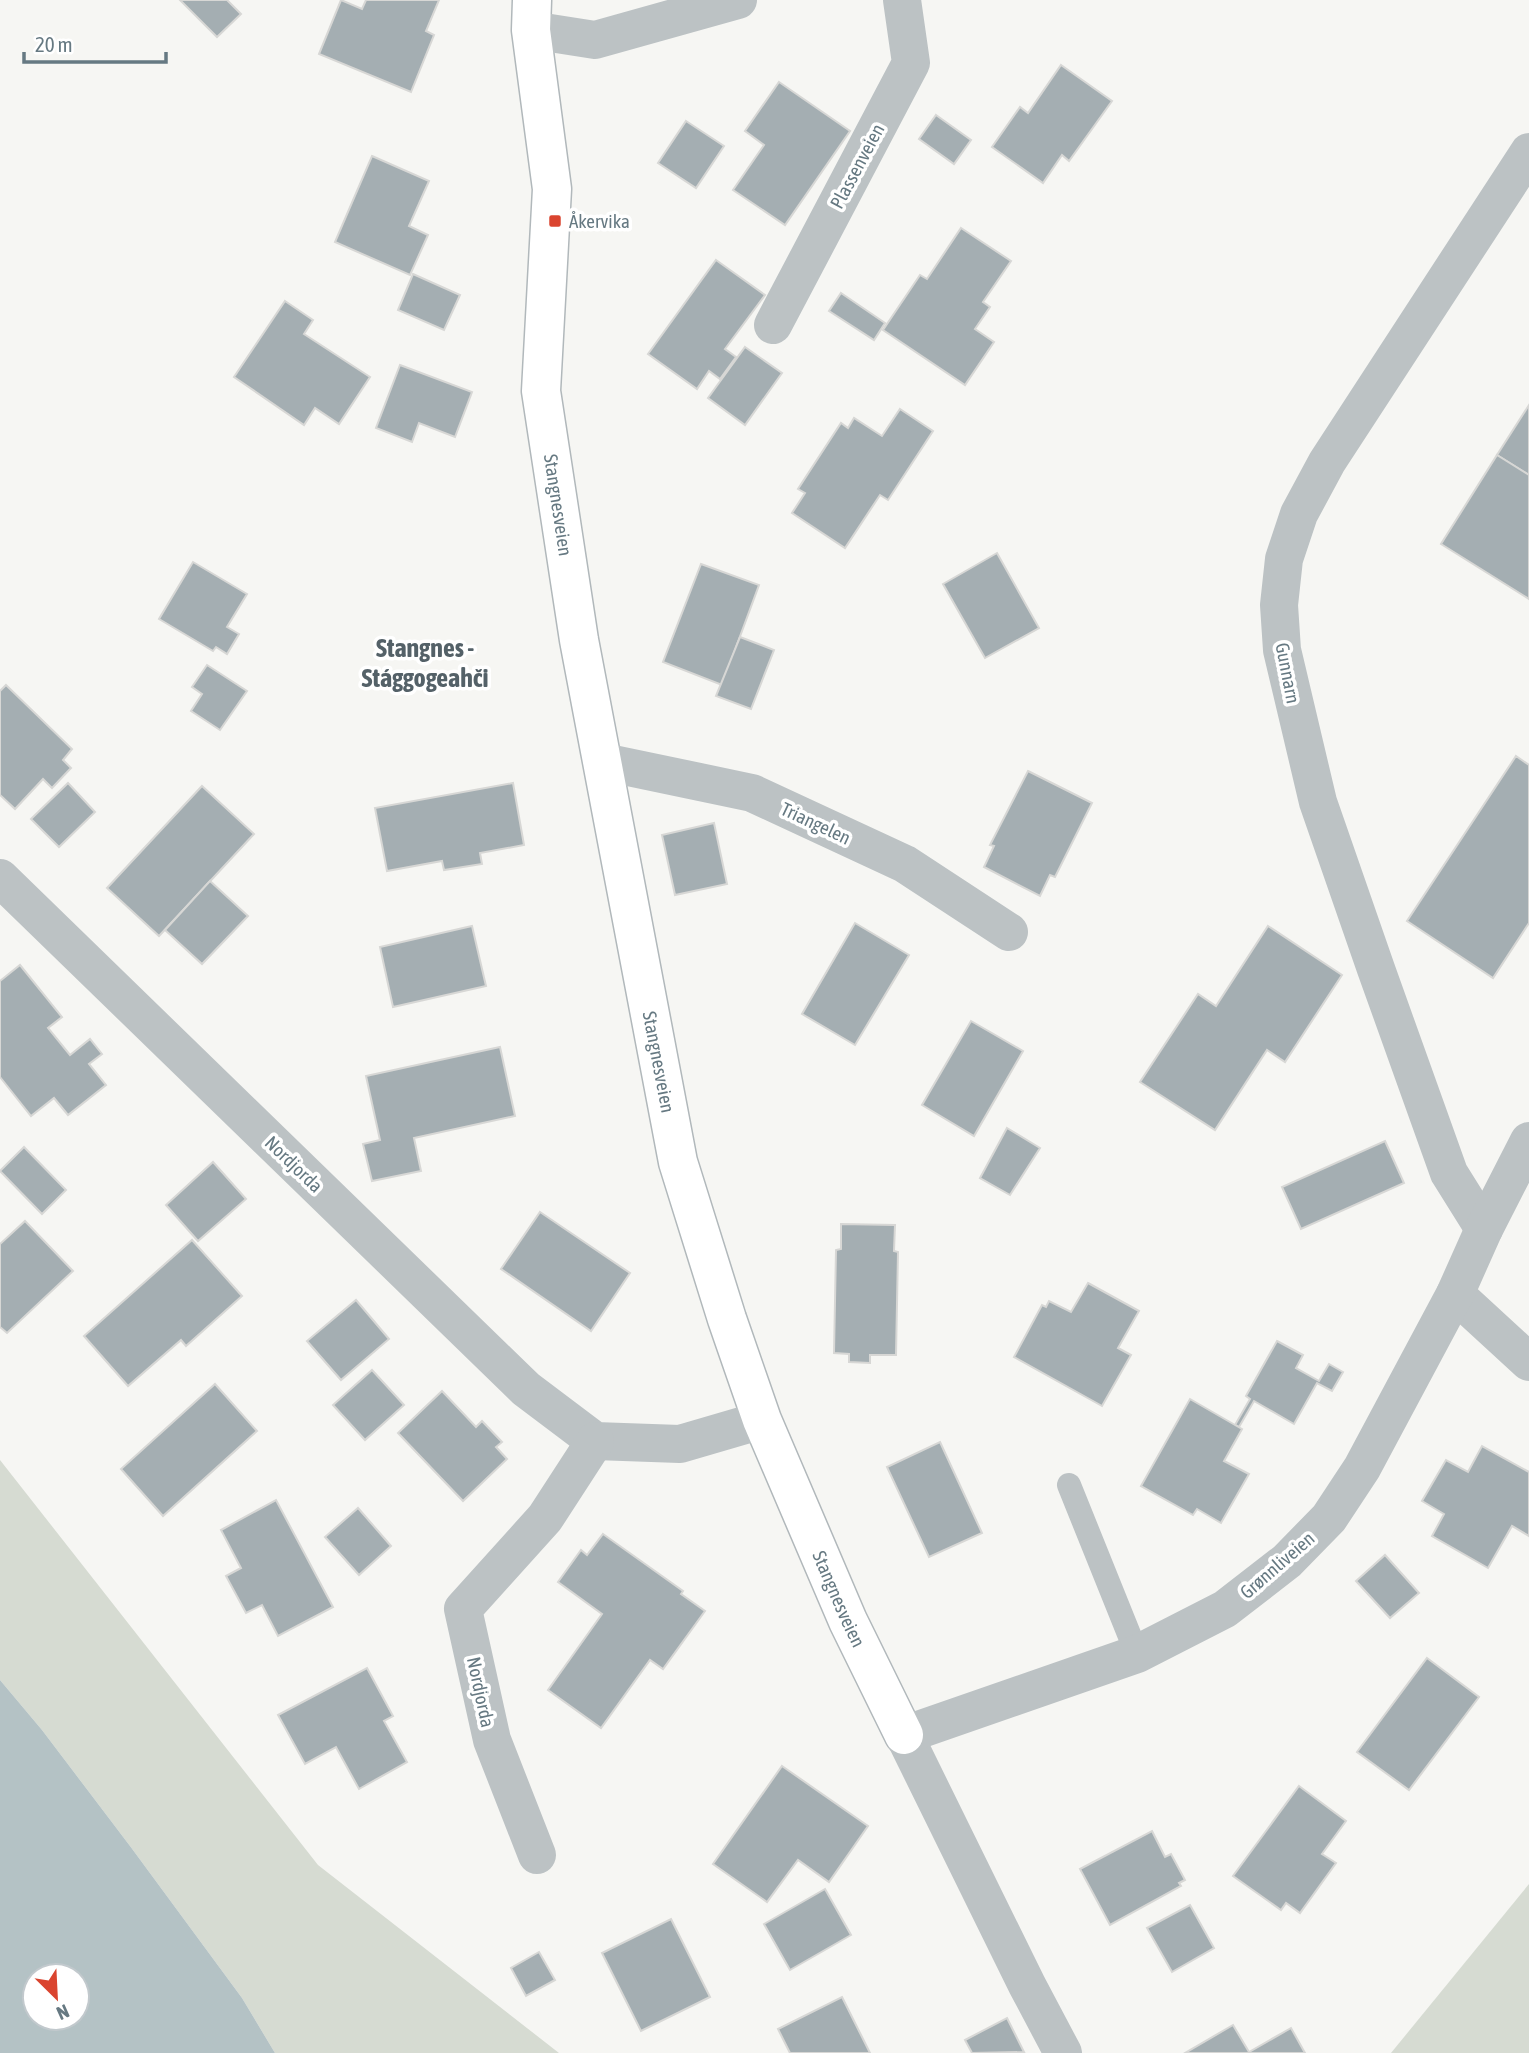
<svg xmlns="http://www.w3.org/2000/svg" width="1529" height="2053" viewBox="0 0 1529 2053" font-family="'Asap Condensed',sans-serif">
  <rect width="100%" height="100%" fill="#f6f6f3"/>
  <!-- green -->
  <g fill="#d6dbd2">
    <polygon points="0,1460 318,1865 559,2053 275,2053 242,1998 130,1846 42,1730 0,1680"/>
    <polygon points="1529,1884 1529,2053 1391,2053"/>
  </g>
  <!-- water -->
  <path fill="#b4c2c5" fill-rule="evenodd" d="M0,1680l42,50 88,116 112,152 33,55h-275zM35,1976h42v42h-42z"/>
  <!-- building -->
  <g fill="#a4aeb2" stroke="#d7d7d5" stroke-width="2">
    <polygon points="180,0 227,0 241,14 217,37"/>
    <polygon points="341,0 362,9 366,0 439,0 426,31 434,35 411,92 319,54"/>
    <polygon points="1061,65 1112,101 1069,161 1062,155 1043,183 992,147 1020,107 1028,113"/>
    <polygon points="779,82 850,131 785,225 733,190 764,145 745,131"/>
    <polygon points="936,115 971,140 954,164 919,139"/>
    <polygon points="686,121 724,146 696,188 658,163"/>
    <polygon points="372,156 429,181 409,226 428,235 410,275 335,242"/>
    <polygon points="961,228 1011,261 983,302 990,307 975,329 994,342 965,385 883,330 920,275 927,279"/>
    <polygon points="716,260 765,295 725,349 736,357 720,379 709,371 697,389 648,354"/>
    <polygon points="413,274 460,295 444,330 398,310"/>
    <polygon points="841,293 885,323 874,340 829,311"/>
    <polygon points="285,301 313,320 304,334 370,377 339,424 315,408 304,425 234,377"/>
    <polygon points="745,347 782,373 745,425 708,398"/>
    <polygon points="400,365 472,392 455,437 419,423 412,442 376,428"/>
    <polygon points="1529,405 1529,475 1497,455"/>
    <polygon points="900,409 933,431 888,500 880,495 845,548 792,513 805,493 798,489 841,423 848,428 854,418 882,436"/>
    <polygon points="1497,455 1529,475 1529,599 1441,544"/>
    <polygon points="997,553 1039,628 985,658 943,584"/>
    <polygon points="193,562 247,594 227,627 239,634 227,654 216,647 213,651 159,619"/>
    <polygon points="701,564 759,585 722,685 663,662"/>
    <polygon points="740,637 774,650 751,709 716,696"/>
    <polygon points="207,665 247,691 220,730 191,711 202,694 192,687"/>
    <polygon points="6,685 72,749 63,760 71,768 52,788 43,779 15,809 0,795 0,691"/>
    <polygon points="1516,756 1529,765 1529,923 1493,978 1407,921"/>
    <polygon points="1028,771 1092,803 1055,877 1050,875 1040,896 984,867 994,846 990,845"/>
    <polygon points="68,783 95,812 59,847 31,819"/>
    <polygon points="513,783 524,845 480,853 482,864 444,870 442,861 387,871 375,808"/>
    <polygon points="202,786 254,834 159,936 107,888"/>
    <polygon points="714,823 727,884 675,895 662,835"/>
    <polygon points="210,881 248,916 202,964 165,930"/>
    <polygon points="855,923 909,955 855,1045 802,1014"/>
    <polygon points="472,926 486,986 393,1007 380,947"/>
    <polygon points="1268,926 1342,975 1285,1062 1267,1050 1215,1130 1140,1082 1198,994 1216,1006"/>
    <polygon points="20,965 62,1017 48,1028 70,1055 90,1039 102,1054 89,1064 106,1085 68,1115 54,1098 31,1116 0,1077 0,981"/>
    <polygon points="971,1021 1023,1051 974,1136 922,1105"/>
    <polygon points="500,1047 515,1116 414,1138 421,1171 372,1181 363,1144 380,1140 366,1076"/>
    <polygon points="1007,1128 1040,1148 1010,1195 980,1178"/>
    <polygon points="1385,1141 1404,1183 1301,1229 1282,1187"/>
    <polygon points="24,1147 66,1190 42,1214 0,1171"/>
    <polygon points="213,1162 246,1199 198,1241 166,1205"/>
    <polygon points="540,1212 630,1273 591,1331 501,1269"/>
    <polygon points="25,1221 73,1271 7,1333 0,1327 0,1244"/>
    <polygon points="841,1224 895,1225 894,1251 898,1252 896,1355 870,1355 870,1363 849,1362 849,1354 834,1353 836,1250 841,1249"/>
    <polygon points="192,1240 242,1296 186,1346 181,1340 128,1386 84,1336"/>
    <polygon points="1088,1283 1139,1311 1118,1348 1131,1355 1102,1406 1014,1357 1042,1305 1046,1307 1049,1301 1071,1312"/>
    <polygon points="356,1300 389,1339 341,1380 307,1341"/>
    <polygon points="1277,1341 1303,1355 1296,1368 1319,1381 1329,1364 1343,1372 1332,1391 1317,1383 1294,1424 1254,1401 1239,1427 1235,1425 1250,1399 1246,1396"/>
    <polygon points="372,1370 404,1405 365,1440 333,1405"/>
    <polygon points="215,1384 257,1431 163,1516 121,1469"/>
    <polygon points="442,1391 476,1427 482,1421 502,1442 496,1447 507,1459 463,1501 398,1433"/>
    <polygon points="1190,1399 1242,1429 1224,1461 1249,1474 1221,1523 1197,1509 1193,1515 1141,1486"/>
    <polygon points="940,1442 982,1533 929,1557 887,1467"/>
    <polygon points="1482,1446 1529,1472 1529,1536 1512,1526 1488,1568 1432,1536 1444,1514 1422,1501 1446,1460 1468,1472"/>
    <polygon points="276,1500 333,1607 278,1636 262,1605 246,1613 226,1576 241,1568 221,1530"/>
    <polygon points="358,1508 391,1546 359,1575 325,1537"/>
    <polygon points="603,1534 683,1591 681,1594 705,1611 663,1669 650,1660 601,1728 548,1690 602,1614 558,1582 581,1550 587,1555"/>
    <polygon points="1385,1555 1419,1593 1390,1618 1356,1581"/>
    <polygon points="1427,1658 1479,1697 1409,1790 1357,1752"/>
    <polygon points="367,1668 393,1716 384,1721 407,1762 359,1789 336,1747 305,1764 278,1715"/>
    <polygon points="782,1766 868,1826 829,1882 798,1860 767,1902 713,1864"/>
    <polygon points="1299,1786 1346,1821 1322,1854 1336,1863 1300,1913 1286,1903 1281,1910 1233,1876"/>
    <polygon points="1152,1831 1165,1857 1171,1854 1185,1880 1179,1883 1181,1886 1110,1925 1080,1869"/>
    <polygon points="825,1889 851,1935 790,1970 764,1924"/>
    <polygon points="1190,1905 1214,1948 1172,1972 1147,1928"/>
    <polygon points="671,1919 710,1997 641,2031 602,1953"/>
    <polygon points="539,1952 555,1980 526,1996 511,1968"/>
    <polygon points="842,1997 870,2053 790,2053 778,2029"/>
    <polygon points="1007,2018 1024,2052 972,2053 965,2040"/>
    <polygon points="1233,2025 1249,2052 1291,2028 1305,2053 1185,2053"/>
  </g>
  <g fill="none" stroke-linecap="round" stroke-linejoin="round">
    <defs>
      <g id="secondary">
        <path id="s1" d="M532,0l-1,30 21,159 -11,202 38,249 99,522 49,157 35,101 86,201 56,114"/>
      </g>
    </defs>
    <!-- secondary casing -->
    <use href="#secondary" stroke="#b1b8bb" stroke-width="41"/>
    <!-- service -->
    <polyline stroke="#bcc2c4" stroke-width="24" points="1069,1485 1137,1654"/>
    <!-- minor -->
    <g stroke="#bcc2c4" stroke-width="38">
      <polyline points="531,30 595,40 738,0"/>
      <polyline points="773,325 911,63 902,0"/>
      <polyline points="604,762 752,793 905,864 1009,932"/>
      <polyline points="0,878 526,1389 595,1441 680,1444 762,1420"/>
      <polyline points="1484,1229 1449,1173 1376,969 1318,802 1282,650 1279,605 1284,559 1299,514 1327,462 1529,152"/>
      <polyline points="1455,1294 1529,1362"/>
      <polyline points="904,1735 1027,1985 1063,2053"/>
      <polyline points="537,1855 492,1740 463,1609 545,1518 595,1441"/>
    </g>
    <!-- tertiary -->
    <polyline stroke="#bcc2c4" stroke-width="38" points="904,1735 1137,1654 1225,1609 1287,1561 1329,1518 1362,1468 1455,1294 1484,1229 1529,1141"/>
    <!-- secondary -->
    <use href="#secondary" stroke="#fff" stroke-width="38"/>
  </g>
  <!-- markers -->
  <rect fill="#da442f" stroke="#fff" stroke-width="2.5" x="548" y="214" width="14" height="14" rx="3.5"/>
  <g text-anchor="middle" stroke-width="7" stroke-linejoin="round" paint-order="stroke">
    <!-- street labels -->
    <g font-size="19" fill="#667982" stroke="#fff">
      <text transform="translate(857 166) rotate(-62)" y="7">Plassenveien</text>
      <text dy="7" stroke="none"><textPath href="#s1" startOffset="508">Stangnesveien</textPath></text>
      <text transform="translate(1288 673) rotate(79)" y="7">Gunnarn</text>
      <text transform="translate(816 823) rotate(25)" y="7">Triangelen</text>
      <text dy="7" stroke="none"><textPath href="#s1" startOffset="1074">Stangnesveien</textPath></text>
      <text transform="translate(294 1164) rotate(44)" y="7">Nordjorda</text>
      <text transform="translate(1277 1565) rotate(-41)" y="7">Grønnliveien</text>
      <text dy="7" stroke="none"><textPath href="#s1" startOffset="1642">Stangnesveien</textPath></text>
      <text transform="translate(481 1692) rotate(78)" y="7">Nordjorda</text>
    </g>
    <!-- poi labels -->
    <g font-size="19" fill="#667982" stroke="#fff" text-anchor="start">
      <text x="569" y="228">Åkervika</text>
    </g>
    <!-- district labels -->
    <g font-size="26" font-weight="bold" fill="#546168" stroke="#fff">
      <text x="425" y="657">Stangnes -<tspan x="425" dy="30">Stággogeahči</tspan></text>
    </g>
  </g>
  <!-- north arrow -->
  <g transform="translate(56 1997) rotate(156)"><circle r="33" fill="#ffffff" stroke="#c2c9cd" stroke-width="2"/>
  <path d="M0-5L12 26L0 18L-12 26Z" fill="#da442f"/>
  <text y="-10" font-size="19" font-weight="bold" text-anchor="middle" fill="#667982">N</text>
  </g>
  <!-- scale -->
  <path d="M24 52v10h142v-10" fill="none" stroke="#667982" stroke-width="3.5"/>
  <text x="35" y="52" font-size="21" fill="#667982" stroke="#ffffff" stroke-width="5" paint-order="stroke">20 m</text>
</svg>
